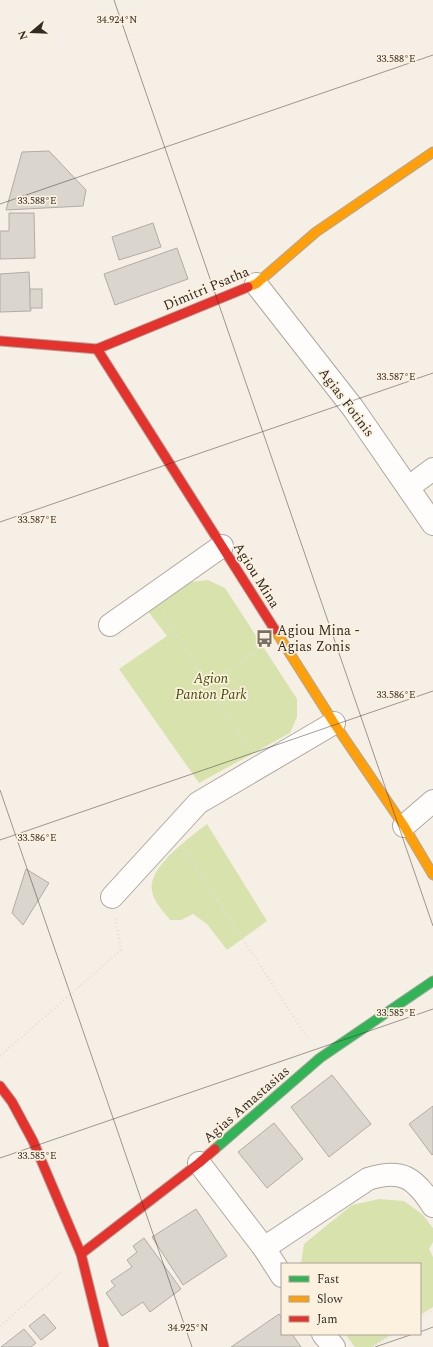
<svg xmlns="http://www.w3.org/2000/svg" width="433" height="1347" viewBox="0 0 433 1347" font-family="Spectral,serif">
  <rect width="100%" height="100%" fill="#f6efe5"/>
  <!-- green -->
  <g fill="#d8e2ad">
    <polygon points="208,580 225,588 297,699 297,717 290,733 199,783 119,669 167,636 147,610 191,582"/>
    <path d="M207,824l60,97 -40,29 -20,-26 -14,-10 -12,6h-11c-7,-9 -16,-18 -18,-29 -5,-23 38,-54 55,-67z"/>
    <polygon points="379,1199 404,1201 422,1214 433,1228 433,1242 429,1249 433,1257 433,1307 420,1315 420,1264 301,1264 304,1244 352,1205"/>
    <polygon points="345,1334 392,1334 372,1347 355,1347"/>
  </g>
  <!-- building -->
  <g fill="#dad5cd" stroke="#b2aca5">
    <polygon points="49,151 86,190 83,206 6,210 22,152"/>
    <polygon points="9,213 34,213 35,258 0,259 0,231 9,231"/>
    <polygon points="153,223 161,247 119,260 112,237"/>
    <polygon points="177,248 188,279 115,305 104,274"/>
    <polygon points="29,272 31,311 0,312 0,274"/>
    <rect x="30" y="289" width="12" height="19"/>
    <polygon points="26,869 49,883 23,925 12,913"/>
    <polygon points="332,1075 371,1124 329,1157 291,1107"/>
    <polygon points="433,1106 433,1154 432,1155 409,1124"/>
    <polygon points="274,1123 303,1159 267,1188 238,1152"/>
    <polygon points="196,1209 227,1256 183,1285 152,1237"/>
    <polygon points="144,1238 181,1289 150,1312 143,1302 122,1316 106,1293 115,1286 111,1281 132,1267 127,1260 137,1252 133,1246"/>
    <polygon points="44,1314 56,1328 41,1340 29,1326"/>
    <polygon points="279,1314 282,1319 282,1334 292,1334 301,1347 231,1347"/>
    <polygon points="24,1329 36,1343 31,1347 1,1347"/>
  </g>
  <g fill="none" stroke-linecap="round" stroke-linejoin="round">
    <defs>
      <g id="street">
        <polyline points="256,284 353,408 433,524"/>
        <polyline points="409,487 433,469"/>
        <polyline points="110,625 222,546"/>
        <polyline points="404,826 433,801"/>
        <polyline points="112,897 198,803 334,723"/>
        <polyline points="199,1163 264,1248 282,1276"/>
        <path d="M264,1248l104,-69c34,-11 47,-1 65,27"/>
        <polyline points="323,1334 334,1347"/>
      </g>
      <polyline id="fast" points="215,1149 320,1058 433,981"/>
      <g id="slow">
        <polyline points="248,287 256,284 316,232 433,152"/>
        <polyline points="275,630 334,723 404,826 433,875"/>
      </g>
      <g id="jam">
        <polyline points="0,341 97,349 248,287"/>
        <polyline points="97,349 275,630"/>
        <polyline points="0,1086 12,1102 33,1141 81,1254 104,1347"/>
        <polyline points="81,1254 199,1163 215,1149"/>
      </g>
    </defs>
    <!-- street casing -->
    <use href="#street" stroke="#ada8a0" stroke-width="24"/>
    <!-- fast casing -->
    <use href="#fast" stroke="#ada8a0" stroke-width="11"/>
    <!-- slow casing -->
    <use href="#slow" stroke="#ada8a0" stroke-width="11"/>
    <!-- jam casing -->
    <use href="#jam" stroke="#ada8a0" stroke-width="11"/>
    <!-- path -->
    <g stroke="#e1dfdc" stroke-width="2.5" stroke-dasharray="1 3" stroke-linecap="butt">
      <polyline points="164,615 248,749"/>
      <polyline points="207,685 260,648"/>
      <polyline points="184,849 308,1039"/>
      <polyline points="0,1056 121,950 115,918"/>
      <polyline points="420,1318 433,1310"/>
      <polyline points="0,1326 63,1271"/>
      <polyline points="373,1347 394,1334"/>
    </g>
    <!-- street -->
    <use href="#street" stroke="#fefdfb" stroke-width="22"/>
    <!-- fast -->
    <use href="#fast" stroke="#30b455" stroke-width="9"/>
    <!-- slow -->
    <use href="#slow" stroke="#ff9f0a" stroke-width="9"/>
    <!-- jam -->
    <use href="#jam" stroke="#e5322d" stroke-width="9"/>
  </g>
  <!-- ticks -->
  <path fill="none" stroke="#302c25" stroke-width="1" stroke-opacity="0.45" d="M114,0l319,926M0,204l433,-149M0,522l433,-149M0,790l192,557M0,840l433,-149M0,1158l433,-149M420,1332l13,-5M375,1347l38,-13"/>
  <!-- icons -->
  <defs>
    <symbol id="bus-bare" viewBox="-9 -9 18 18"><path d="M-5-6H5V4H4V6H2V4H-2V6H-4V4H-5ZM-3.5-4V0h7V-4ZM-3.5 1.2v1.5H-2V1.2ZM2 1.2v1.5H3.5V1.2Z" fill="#757068" stroke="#fcf0df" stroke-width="2.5" paint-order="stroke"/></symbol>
  </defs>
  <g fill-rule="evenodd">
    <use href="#bus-bare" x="252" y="626" width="25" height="25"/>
  </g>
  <g text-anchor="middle" stroke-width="3.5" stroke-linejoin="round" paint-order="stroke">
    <!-- street labels -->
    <g font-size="14" fill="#302c25" stroke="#fcf0df">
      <text transform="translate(206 288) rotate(-23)" y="5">Dimitri Psatha</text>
      <text transform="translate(347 402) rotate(53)" y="5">Agias Fotinis</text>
      <text transform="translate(257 575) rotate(58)" y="5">Agiou Mina</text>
      <text transform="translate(246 1104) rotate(-41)" y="5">Agias Amastasias</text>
    </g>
    <!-- poi labels -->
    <g font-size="14" fill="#302c25" stroke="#fcf0df" text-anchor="start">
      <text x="277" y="635">Agiou Mina -<tspan x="277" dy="16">Agias Zonis</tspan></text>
    </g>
    <!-- park labels -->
    <g font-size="14" font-style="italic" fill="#425107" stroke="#fcf0df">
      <text x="211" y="683">Agion<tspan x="211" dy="16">Panton Park</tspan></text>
    </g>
  </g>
  <g font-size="10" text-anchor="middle" fill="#302c25" stroke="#fcf0df" stroke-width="3.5" stroke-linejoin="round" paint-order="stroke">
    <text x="117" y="23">34.924°N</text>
    <text x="396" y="62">33.588°E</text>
    <text x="37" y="204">33.588°E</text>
    <text x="396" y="380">33.587°E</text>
    <text x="37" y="523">33.587°E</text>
    <text x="396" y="698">33.586°E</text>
    <text x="37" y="841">33.586°E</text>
    <text x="396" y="1016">33.585°E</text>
    <text x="37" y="1159">33.585°E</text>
    <text x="188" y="1331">34.925°N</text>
  </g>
  <!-- legend -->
  <rect x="281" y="1263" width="140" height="72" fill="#fcf0df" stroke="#aaa295"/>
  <rect x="289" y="1276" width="20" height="6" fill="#30b455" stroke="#aaa295"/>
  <text x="317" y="1283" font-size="12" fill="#302c25">Fast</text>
  <rect x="289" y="1296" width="20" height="6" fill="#ff9f0a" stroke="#aaa295"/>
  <text x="317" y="1303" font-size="12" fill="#302c25">Slow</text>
  <rect x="289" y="1316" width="20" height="6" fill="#e5322d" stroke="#aaa295"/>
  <text x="317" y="1323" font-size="12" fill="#302c25">Jam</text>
  <!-- north arrow -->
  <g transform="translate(32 32) rotate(251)" stroke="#fcf0df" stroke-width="3" paint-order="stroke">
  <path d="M0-3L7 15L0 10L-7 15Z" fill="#302c25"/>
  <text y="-6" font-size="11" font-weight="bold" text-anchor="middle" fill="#302c25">N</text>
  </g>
</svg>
